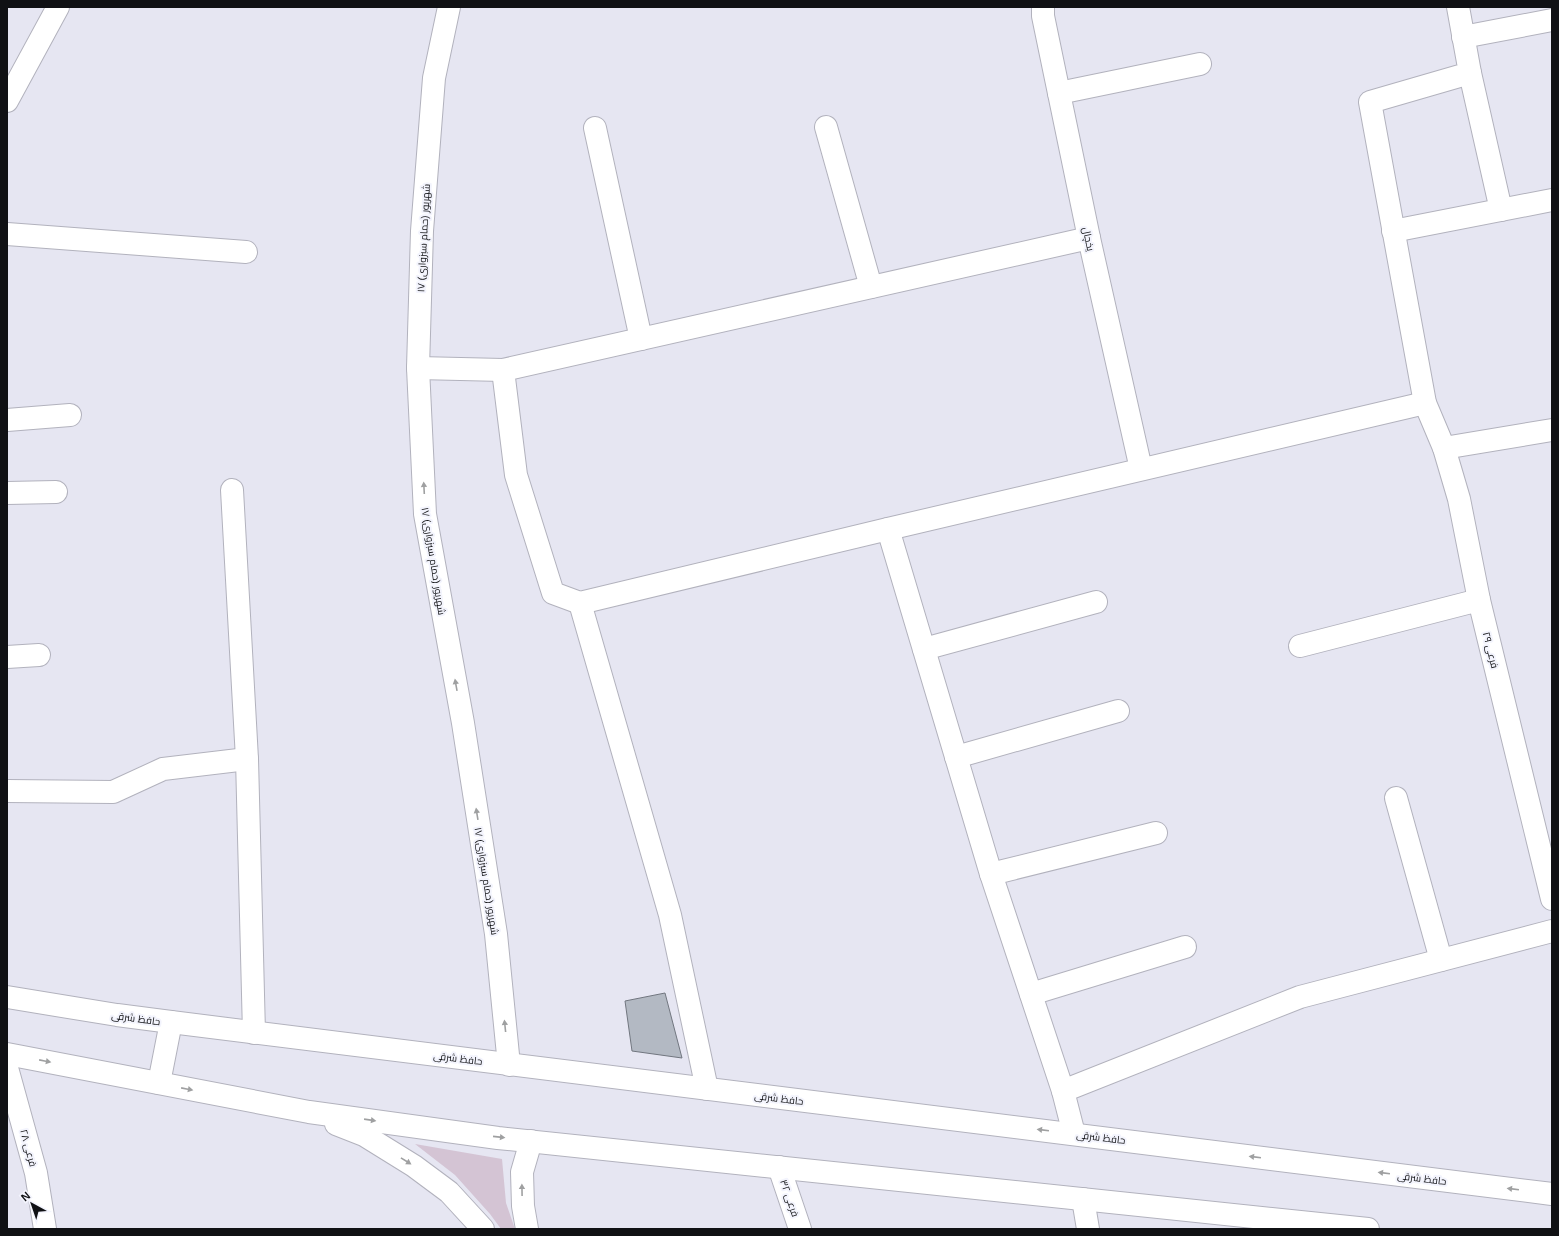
<svg xmlns="http://www.w3.org/2000/svg" width="1559" height="1236" viewBox="0 0 1559 1236" font-family="Arial,Cairo,sans-serif">
  <rect width="100%" height="100%" fill="#e6e6f2"/>
  <!-- green -->
  <polygon fill="#d4c4d4" points="415,1144 502,1159 506,1203 515,1229 501,1229 490,1214 455,1175"/>
  <!-- building -->
  <polygon fill="#b3b9c3" stroke="#71767f" points="665,993 682,1058 632,1051 625,1001"/>
  <g fill="none" stroke-linecap="round" stroke-linejoin="round">
    <defs>
      <g id="street">
        <polyline points="1043,7 1043,16 1089,238 1141,469"/>
        <polyline points="1458,7 1470,73 1370,102 1425,403 1444,448 1459,499 1479,600 1552,899"/>
        <polyline points="1463,37 1552,20"/>
        <polyline points="1470,73 1501,210"/>
        <polyline points="1059,93 1200,64"/>
        <polyline points="7,101 58,7"/>
        <polyline points="826,127 871,287"/>
        <polyline points="595,128 641,339"/>
        <polyline points="1393,231 1552,200"/>
        <polyline points="7,234 246,252"/>
        <polyline points="418,368 503,370 1089,238"/>
        <polyline points="503,370 516,475 553,593 580,603 888,529 1425,403"/>
        <polyline points="7,420 70,415"/>
        <polyline points="1444,448 1552,430"/>
        <polyline points="232,490 247,759 254,1033"/>
        <polyline points="7,493 56,492"/>
        <polyline points="888,529 991,874 1063,1091 1074,1134"/>
        <polyline points="580,603 670,915 707,1089"/>
        <polyline points="1300,646 1479,600"/>
        <polyline points="924,649 1096,602"/>
        <polyline points="7,657 39,655"/>
        <polyline points="956,757 1118,711"/>
        <polyline points="7,791 113,792 163,769 247,759"/>
        <polyline points="1396,798 1441,960"/>
        <polyline points="991,874 1156,833"/>
        <polyline points="1031,994 1185,947"/>
        <polyline points="7,1068 36,1173 45,1229"/>
        <polyline points="1063,1091 1300,997 1552,931"/>
        <polyline points="779,1167 800,1229"/>
        <polyline points="1083,1199 1088,1229"/>
      </g>
      <g id="secondary">
        <polyline points="449,7 434,78 422,231 418,368 425,514 463,723 496,934 509,1065"/>
        <polyline points="7,997 117,1015 171,1022 1552,1194"/>
        <polyline points="7,1054 309,1112 498,1138 1368,1229"/>
        <polyline points="159,1083 171,1022"/>
        <polyline points="336,1124 364,1135 414,1166 449,1192 483,1229"/>
        <polyline points="527,1229 523,1206 522,1172 531,1141"/>
      </g>
    </defs>
    <!-- street casing -->
    <use href="#street" stroke="#b2b2bd" stroke-width="24"/>
    <!-- secondary casing -->
    <use href="#secondary" stroke="#b2b2bd" stroke-width="24"/>
    <!-- street -->
    <use href="#street" stroke="#fff" stroke-width="22"/>
    <!-- secondary -->
    <use href="#secondary" stroke="#fff" stroke-width="22"/>
  </g>
  <!-- one-way arrows -->
  <defs><path id="oneway-solid" d="M-6-.8H1V-3.2L6.5 0L1 3.2V.8H-6Z"/></defs>
  <g fill="#9fa0a1">
    <use href="#oneway-solid" transform="translate(424 488) rotate(-93)"/>
    <use href="#oneway-solid" transform="translate(456 685) rotate(-100)"/>
    <use href="#oneway-solid" transform="translate(477 814) rotate(-99)"/>
    <use href="#oneway-solid" transform="translate(505 1026) rotate(-96)"/>
    <use href="#oneway-solid" transform="translate(45 1061) rotate(11)"/>
    <use href="#oneway-solid" transform="translate(187 1089) rotate(11)"/>
    <use href="#oneway-solid" transform="translate(370 1120) rotate(8)"/>
    <use href="#oneway-solid" transform="translate(1043 1130) rotate(-173)"/>
    <use href="#oneway-solid" transform="translate(499 1137) rotate(6)"/>
    <use href="#oneway-solid" transform="translate(1255 1157) rotate(-173)"/>
    <use href="#oneway-solid" transform="translate(406 1161) rotate(32)"/>
    <use href="#oneway-solid" transform="translate(1384 1173) rotate(-173)"/>
    <use href="#oneway-solid" transform="translate(1513 1189) rotate(-173)"/>
    <use href="#oneway-solid" transform="translate(522 1190) rotate(-91)"/>
  </g>
  <g text-anchor="middle" stroke-width="4" stroke-linejoin="round" paint-order="stroke">
    <!-- street labels -->
    <g font-size="10" fill="#101114" stroke="#f3f4fd">
      <text transform="translate(423 238) rotate(-87)" y="4">۱۷ شهریور (حمام سبزواری)</text>
      <text transform="translate(1089 239) rotate(78)" y="4">یخچال</text>
      <text transform="translate(434 561) rotate(81)" y="4">۱۷ شهریور (حمام سبزواری)</text>
      <text transform="translate(1491 650) rotate(76)" y="4">فرعی ۲۹</text>
      <text transform="translate(487 881) rotate(81)" y="4">۱۷ شهریور (حمام سبزواری)</text>
      <text transform="translate(136 1018) rotate(8)" y="4">حافظ شرقی</text>
      <text transform="translate(458 1058) rotate(7)" y="4">حافظ شرقی</text>
      <text transform="translate(779 1098) rotate(7)" y="4">حافظ شرقی</text>
      <text transform="translate(1101 1137) rotate(7)" y="4">حافظ شرقی</text>
      <text transform="translate(29 1148) rotate(75)" y="4">فرعی ۲۸</text>
      <text transform="translate(1422 1178) rotate(7)" y="4">حافظ شرقی</text>
      <text transform="translate(790 1198) rotate(71)" y="4">فرعی ۳۲</text>
    </g>
  </g>
  <!-- border -->
  <rect width="1559" height="1236" fill="none" stroke="#101114" stroke-width="16"/>
  <!-- north arrow -->
  <g transform="translate(32 1204) rotate(320)" stroke="#f3f4fd" stroke-width="3" paint-order="stroke">
  <path d="M0-3L7 15L0 10L-7 15Z" fill="#101114"/>
  <text y="-6" font-size="11" font-weight="bold" text-anchor="middle" fill="#101114">N</text>
  </g>
</svg>
